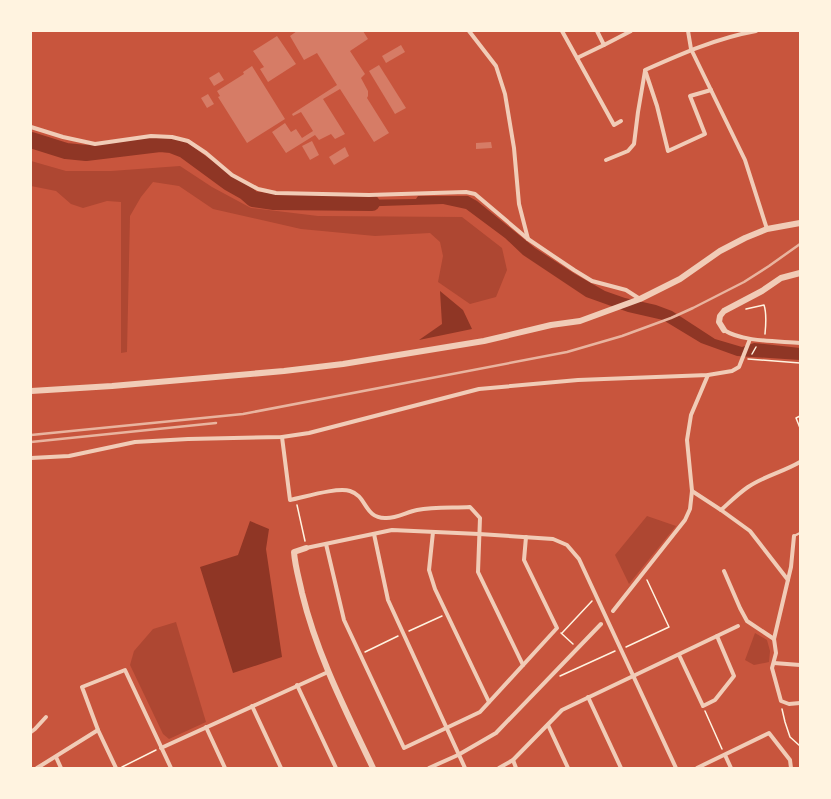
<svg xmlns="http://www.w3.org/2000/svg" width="831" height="799" viewBox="0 0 831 799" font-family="Rubik,sans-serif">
  <rect width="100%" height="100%" fill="#c8553d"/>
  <!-- green -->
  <g fill="#ae4732">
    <polygon points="31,161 66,171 111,171 180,166 212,187 251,208 318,216 462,217 502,248 507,270 496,297 470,304 438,282 443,256 440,242 430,233 375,236 301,229 213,209 179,186 153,182 141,197 130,216 127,352 121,353 121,202 107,201 83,208 71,204 56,191 31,186"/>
    <polygon points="647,516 676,526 629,584 615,555"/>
    <polygon points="176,622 206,722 169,739 163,734 130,665 134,651 153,629"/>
    <polygon points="755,633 767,640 770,651 769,662 754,665 745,660"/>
  </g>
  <!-- water -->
  <g fill="#8f3625">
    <polygon points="418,196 468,196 477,201 535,248 575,274 605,291 625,298 656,305 672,311 715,339 742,347 754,343 800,348 800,360 737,356 701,343 663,320 628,312 586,297 523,255 505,238 466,209 443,204 351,207 351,200 416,199"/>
    <polygon points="440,291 463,310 472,329 419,340 442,324"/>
    <polygon points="250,521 269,529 266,549 282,657 233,673 200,567 238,555"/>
  </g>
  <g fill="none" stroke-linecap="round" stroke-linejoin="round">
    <!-- river -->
    <polyline stroke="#8f3625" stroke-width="16" points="31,140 66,151 86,153 160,144 171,145 184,150 229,183 245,192 253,199 274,202 372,203"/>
  </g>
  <!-- building -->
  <g fill="#d67c66">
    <polygon points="297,31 363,31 368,39 350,51 365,74 361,78 368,91 368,96 367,98 389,133 374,142 340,89 323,99 345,134 335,139 331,134 319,140 315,135 286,153 272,132 285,123 291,132 296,129 302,138 313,131 301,112 293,116 292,114 337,85 317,53 304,60 290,36"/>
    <polygon points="277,36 296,64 268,82 260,69 264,67 253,51"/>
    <polygon points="401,45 405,52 386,63 382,56"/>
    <polygon points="379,65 406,108 395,114 369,71"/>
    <polygon points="252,66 285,119 247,143 218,97 220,96 217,91 244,74 243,72"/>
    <polygon points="219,72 224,80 214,86 209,78"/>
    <polygon points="208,94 214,104 207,108 201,98"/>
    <polygon points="312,141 319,155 310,160 302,146"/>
    <polygon points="491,142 492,148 476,149 476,143"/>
    <polygon points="345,147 349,156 334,165 329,157"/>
  </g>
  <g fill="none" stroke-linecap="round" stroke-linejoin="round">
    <!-- path -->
    <g stroke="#fff3e0" stroke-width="1.5">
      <path d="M746,309l18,-4c3,9 2,19 1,29"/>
      <polyline points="752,354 756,347"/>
      <polyline points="748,359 800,363"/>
      <polyline points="800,416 796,418 800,428"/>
      <polyline points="297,505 305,541"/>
      <polyline points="409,631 442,616"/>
      <polyline points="561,633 573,644"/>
      <polyline points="562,633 592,601"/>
      <polyline points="626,647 669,627 647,580"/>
      <polyline points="365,652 398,636"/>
      <polyline points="560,676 615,651"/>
      <polyline points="782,709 785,722 790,737 800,746"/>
      <polyline points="705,711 722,749"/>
      <polyline points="122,767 156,750"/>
    </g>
    <!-- service -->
    <polyline stroke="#f1ccb7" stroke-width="2.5" points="794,536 800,533"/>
    <!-- minor -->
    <g stroke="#f1ccb7" stroke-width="4">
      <polyline points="469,31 496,66 505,94 514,148 519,204 528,239"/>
      <polyline points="562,31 614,125 621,121"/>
      <polyline points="597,31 604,45 631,31"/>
      <polyline points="688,31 691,49 745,160 767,229"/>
      <polyline points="577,58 604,45"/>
      <path d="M711,90l-21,6 15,38 -37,17 -11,-45 -12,-36c36,-16 72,-32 111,-39"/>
      <polyline points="31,127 63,137 95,144 151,136 172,137 188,141 206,153 232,175 258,189 276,193 369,195 466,192 475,194 528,239 574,270 592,281 626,290 640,299"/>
      <polyline points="606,160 628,151 634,144 638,112 645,71"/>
      <path d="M724,330c18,12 54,11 76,13"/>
      <path d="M282,437l8,63c15,-3 47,-13 60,-9 17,5 14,27 35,27 10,1 22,-6 32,-8 17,-3 36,-2 53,-3l10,11 -2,54 45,93"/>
      <polyline points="31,458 69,456 135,442 188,439 282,437 309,433 479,389 578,380 708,375 732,371 739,367 750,339"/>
      <polyline points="692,491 721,510 750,531 788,580"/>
      <path d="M721,510c9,-8 18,-17 27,-23 16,-11 35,-15 52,-25"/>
      <polyline points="433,532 429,570 435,589 489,702"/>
      <polyline points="374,534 388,600 465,768"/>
      <polyline points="794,536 791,567 774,639 776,653 772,668 781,701 789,704 800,703"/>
      <polyline points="326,544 344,620 404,748 480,712 557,628 524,560 526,537"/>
      <polyline points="306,548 392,530 479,534 553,539 567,545 579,559 676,768"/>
      <polyline points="724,571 740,608 747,621 774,639"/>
      <polyline points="613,611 685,520 690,509 692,491 687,440 691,415 708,375"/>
      <polyline points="717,636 738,626"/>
      <polyline points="774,663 800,665"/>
      <polyline points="297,685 336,768"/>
      <polyline points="588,697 621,768"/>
      <polyline points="252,706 281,768"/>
      <polyline points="548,725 568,768"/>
      <polyline points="206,727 225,768"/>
      <polyline points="31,732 35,729 46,717"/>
      <polyline points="161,748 328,672"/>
      <polyline points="725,755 731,768"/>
      <polyline points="56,757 61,768"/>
      <polyline points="513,760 516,768"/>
      <polyline points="37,768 98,730"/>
      <polyline points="116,768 98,730 82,687 125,670 171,768"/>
      <polyline points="429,768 458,755 496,733 601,624"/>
      <polyline points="499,768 513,760 562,710 717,636 734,676 715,700 703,706 679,655"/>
      <polyline points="697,768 769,733 790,760 791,768"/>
    </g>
    <!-- tertiary -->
    <g stroke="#f1ccb7" stroke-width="6">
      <polyline points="724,330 719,322 720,316 724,311 762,291 781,278 800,273"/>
      <polyline points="31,391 112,386 284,371 343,364 484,341 551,325 580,321 640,299 680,279 720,251 745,238 767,229 800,223"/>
      <path d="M306,548l-12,4c1,14 5,27 8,41 15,62 44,118 71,175"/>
    </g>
    <!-- rail -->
    <g stroke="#e9b49f" stroke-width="2.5">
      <polyline points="31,435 243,414 567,352 622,336 671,318 693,308 744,282 769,266 800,244"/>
      <polyline points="31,442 216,423"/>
    </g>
  </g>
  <!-- border -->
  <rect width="831" height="799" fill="none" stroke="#fff3e0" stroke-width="64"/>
</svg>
